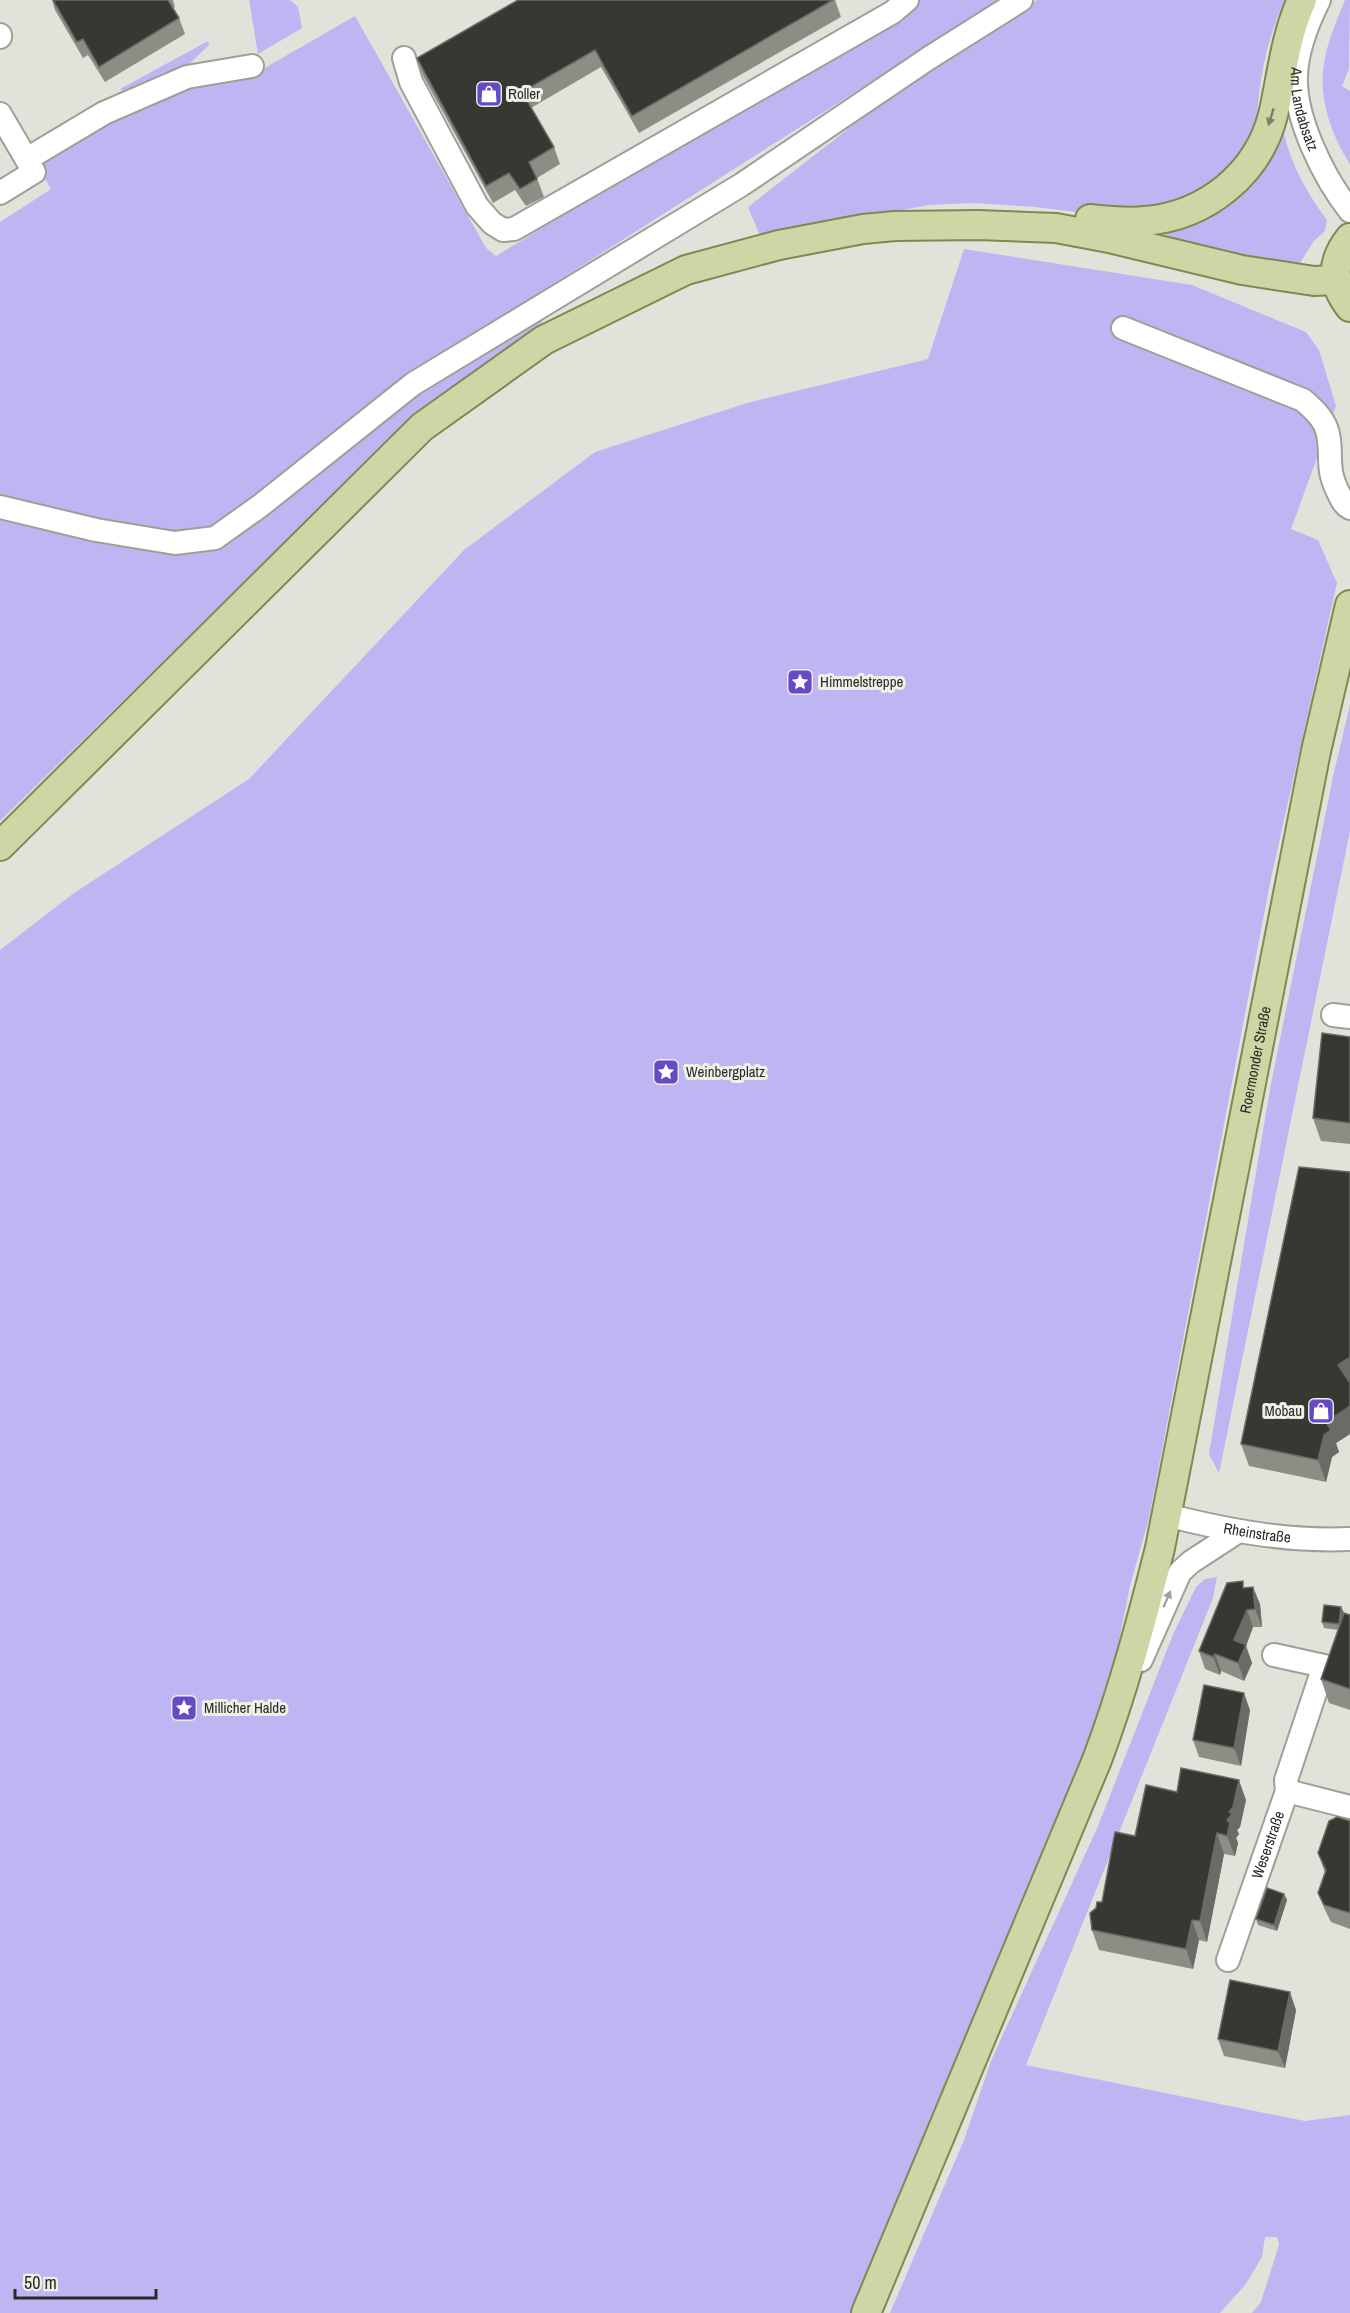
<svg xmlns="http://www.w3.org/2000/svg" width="1350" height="2313" viewBox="0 0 1350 2313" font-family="'Archivo Narrow',sans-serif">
  <rect width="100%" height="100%" fill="#e1e3da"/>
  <!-- green -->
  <g fill="#bdb6f3">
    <polygon points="249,0 290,0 298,7 302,28 258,54"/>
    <polygon points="918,0 1000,0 539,293 542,326 348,481 0,821 0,222 51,189 34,160 188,83 263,69 355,16 486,248 496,256"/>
    <path d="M1037,0h248c-17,35 -25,76 -28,114l7,6 -26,47 -39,32 -100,16 -63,-8 -63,-4 -44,2 -169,31 -12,-29 109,-85z"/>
    <path d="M1345,0h5l-1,69 -7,17 8,5v73c-17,-26 -30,-61 -27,-93 2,-24 13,-49 22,-71z"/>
    <polygon points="208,41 209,45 187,66 162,73 149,82 123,91 120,89"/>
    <path d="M1282,124c6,35 24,68 45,96l-2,11 -11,10 -14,22c-46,-2 -90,-12 -134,-25v-10z"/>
    <polygon points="964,249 1192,285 1306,332 1319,350 1336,406 1291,529 1318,540 1337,583 1270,883 1149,1518 1130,1586 1103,1721 1019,1923 851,2313 0,2313 0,950 74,893 249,779 464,550 595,452 747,403 928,359"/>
    <polygon points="1350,705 1350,831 1219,1473 1209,1454 1270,1089 1334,772"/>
    <polygon points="1217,1577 1213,1598 1026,2065 1305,2121 1350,2115 1350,2313 1252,2313 1261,2302 1279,2245 1277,2237 1265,2237 1262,2257 1245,2285 1220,2313 890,2313 964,2140 991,2061 1098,1826 1174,1632 1196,1587 1205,1579"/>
  </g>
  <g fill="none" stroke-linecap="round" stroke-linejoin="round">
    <defs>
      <g id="minor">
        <path id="s1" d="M1319,0c-11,22 -22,51 -23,75 -2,43 28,103 54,136"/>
        <polyline points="0,35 0,37"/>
        <polyline points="404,58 411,82 477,206 492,223 503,230 514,229 893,12 907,0"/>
        <polyline points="0,114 34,172 0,193"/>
        <polyline points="27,159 104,113 187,77 252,66"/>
        <path d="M1123,328l180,72c10,9 22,19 25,34 5,24 -3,33 11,60 3,6 5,11 11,14"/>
        <polyline points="0,507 96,530 175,543 215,538 260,506 413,384 741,185 929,58 1021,0"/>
        <polyline points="1333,1015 1350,1017"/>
        <path id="s2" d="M1166,1515c60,15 121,27 184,24"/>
        <polyline points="1274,1655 1324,1666 1286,1780 1287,1791"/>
        <polyline points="1141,1660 1180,1572 1191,1562 1237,1532"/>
        <path id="s3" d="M1228,1960l59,-169 63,16"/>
      </g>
      <g id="major">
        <path d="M1090,219c18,2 37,4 55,2 61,-5 113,-47 128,-106 9,-39 12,-78 29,-115"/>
        <path d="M1350,238c-19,24 -19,44 0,69"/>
        <polyline points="0,846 422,427 544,340 686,270 779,245 863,229 895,226 978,225 1056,228 1109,238 1242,270 1314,281 1336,280"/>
        <path id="s4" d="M866,2313l231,-553c26,-69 45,-140 63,-212l156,-797 34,-146"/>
      </g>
    </defs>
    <!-- minor casing -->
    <use href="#minor" stroke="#9ea098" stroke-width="26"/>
    <!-- major casing -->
    <use href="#major" stroke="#7e8952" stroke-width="32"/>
    <!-- minor -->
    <use href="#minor" stroke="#fff" stroke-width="22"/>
    <!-- major -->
    <use href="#major" stroke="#cdd7a5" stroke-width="28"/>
  </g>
  <!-- wall -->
  <g fill="#8c8e86">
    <polygon points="52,0 174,0 173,0 175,7 173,8 179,18 185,34 105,82 88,55 83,58 55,10"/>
    <polygon points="518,0 835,0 841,17 639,133 601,67 531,108 554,147 560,164 537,178 544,197 526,206 515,190 493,203 423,76 417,58"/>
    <polygon points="1350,1037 1350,1144 1321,1141 1313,1118"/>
    <polygon points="1350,1172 1350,1434 1336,1443 1339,1452 1332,1457 1326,1482 1249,1466 1241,1444"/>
    <polygon points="1245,1588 1260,1604 1262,1627 1253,1627 1246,1646 1252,1663 1244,1681 1221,1671 1220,1675 1205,1669 1199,1651"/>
    <polygon points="1341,1607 1344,1613 1343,1615 1350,1615 1350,1710 1329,1703 1321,1679 1338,1630 1324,1628 1322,1622"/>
    <polygon points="1250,1710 1241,1766 1199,1757 1193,1740"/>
    <polygon points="1177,1792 1246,1800 1240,1827 1237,1830 1239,1834 1236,1838 1238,1843 1235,1856 1224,1854 1207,1942 1199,1940 1193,1969 1099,1950 1092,1930 1102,1902 1135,1836"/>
    <polygon points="1350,1821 1350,1929 1331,1922 1325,1910 1318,1893 1325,1873 1318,1853"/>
    <polygon points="1284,1894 1287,1900 1277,1931 1258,1925 1256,1919"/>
    <polygon points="1296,2010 1285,2068 1224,2056 1218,2039"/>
  </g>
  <!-- shaded-wall -->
  <g fill="#6a6b64">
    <polygon points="1350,1357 1350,1385 1338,1365"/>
    <polygon points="1350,1406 1350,1434 1336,1443 1339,1452 1332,1457 1326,1482 1318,1460 1326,1422"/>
    <polygon points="1253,1587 1260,1604 1262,1627 1255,1609"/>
    <polygon points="1341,1607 1344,1613 1341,1630 1339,1624"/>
    <polygon points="1247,1610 1253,1627 1246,1646 1252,1663 1244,1681 1238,1663 1234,1640"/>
    <polygon points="1215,1654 1221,1671 1220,1675 1213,1657"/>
    <polygon points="1244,1693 1250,1710 1241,1766 1234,1748"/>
    <polygon points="1239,1780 1246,1800 1240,1827 1237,1830 1239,1834 1236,1838 1238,1843 1235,1856 1227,1836 1227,1820"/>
    <polygon points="1217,1833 1224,1854 1207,1942 1200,1921"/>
    <polygon points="1284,1894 1287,1900 1277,1931 1274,1925"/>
    <polygon points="1192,1920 1199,1940 1193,1969 1186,1949"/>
    <polygon points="1290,1992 1296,2010 1285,2068 1278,2051"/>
  </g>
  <!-- building -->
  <g fill="#373831" stroke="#6a6b64" stroke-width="1.5">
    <polygon points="53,0 168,0 179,18 99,67 83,39 77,42"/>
    <polygon points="518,0 833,0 632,116 595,50 522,92 554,147 529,162 537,179 520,189 509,173 486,186 417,58"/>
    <polygon points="1322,1033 1350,1037 1350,1123 1313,1118"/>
    <polygon points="1299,1167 1350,1172 1350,1357 1338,1365 1350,1383 1350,1406 1326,1422 1331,1430 1324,1435 1318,1460 1241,1444"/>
    <polygon points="1243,1581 1243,1588 1253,1587 1255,1609 1247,1610 1234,1640 1246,1645 1238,1663 1215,1654 1213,1657 1199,1651 1227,1583"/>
    <polygon points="1324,1605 1341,1607 1339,1624 1322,1622"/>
    <polygon points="1344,1613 1350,1615 1350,1689 1321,1679"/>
    <polygon points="1204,1685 1244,1693 1234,1748 1193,1740"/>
    <polygon points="1181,1768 1239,1780 1233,1807 1229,1812 1232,1814 1227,1820 1230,1823 1227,1836 1217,1833 1200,1921 1192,1920 1186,1949 1092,1930 1090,1913 1096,1908 1097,1902 1102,1902 1115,1832 1135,1836 1146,1785 1177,1792"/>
    <polygon points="1337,1817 1350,1821 1350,1913 1324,1905 1318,1893 1326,1870 1318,1853 1329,1821"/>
    <polygon points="1267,1888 1284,1894 1274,1925 1256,1919"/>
    <polygon points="1230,1980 1290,1992 1278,2051 1218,2039"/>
  </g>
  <!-- one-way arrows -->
  <defs><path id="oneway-solid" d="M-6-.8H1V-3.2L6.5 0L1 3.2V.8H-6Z" transform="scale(1.5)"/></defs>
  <use fill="#7b8066" href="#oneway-solid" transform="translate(1271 117) rotate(107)"/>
  <use fill="#9f9f9e" href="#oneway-solid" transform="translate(1167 1599) rotate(-67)"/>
  <!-- icons -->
  <defs>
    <symbol id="shop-square" viewBox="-11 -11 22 22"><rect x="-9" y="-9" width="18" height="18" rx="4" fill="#664ac3" stroke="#eef1e7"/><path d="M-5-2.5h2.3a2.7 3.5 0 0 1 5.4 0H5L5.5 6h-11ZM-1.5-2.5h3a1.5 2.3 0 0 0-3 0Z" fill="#fff"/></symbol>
    <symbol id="sight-square" viewBox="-11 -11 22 22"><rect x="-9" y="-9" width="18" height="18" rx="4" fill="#664ac3" stroke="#eef1e7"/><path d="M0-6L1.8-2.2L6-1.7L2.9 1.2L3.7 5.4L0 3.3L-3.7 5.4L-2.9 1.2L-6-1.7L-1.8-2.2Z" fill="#fff"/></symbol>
  </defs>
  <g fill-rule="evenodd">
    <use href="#shop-square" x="474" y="79" width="30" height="30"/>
    <use href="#sight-square" x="785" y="667" width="30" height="30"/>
    <use href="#sight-square" x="651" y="1057" width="30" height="30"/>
    <use href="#shop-square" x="1306" y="1396" width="30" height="30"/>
    <use href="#sight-square" x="169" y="1693" width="30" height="30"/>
  </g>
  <g text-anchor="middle" stroke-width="6" stroke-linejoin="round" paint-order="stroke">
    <!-- poi labels -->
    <g font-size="15" fill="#292a27" stroke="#eef1e7" text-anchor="start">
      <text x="508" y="99">Roller</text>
      <text x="820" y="687">Himmelstreppe</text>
      <text x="686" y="1077">Weinbergplatz</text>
      <text x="1302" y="1416" text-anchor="end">Mobau</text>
      <text x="204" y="1713">Millicher Halde</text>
    </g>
    <!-- street labels -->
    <g font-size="15" fill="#292a27" stroke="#eef1e7">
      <text dy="5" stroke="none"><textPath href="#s1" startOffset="114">Am Landabsatz</textPath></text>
      <text dy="5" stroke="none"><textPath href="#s4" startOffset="1318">Roermonder Straße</textPath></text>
      <text dy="5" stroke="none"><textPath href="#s2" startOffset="93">Rheinstraße</textPath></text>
      <text dy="5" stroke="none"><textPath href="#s3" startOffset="122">Weserstraße</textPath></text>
    </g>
  </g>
  <!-- scale -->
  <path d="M15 2289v9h141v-9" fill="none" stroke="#292a27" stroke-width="3"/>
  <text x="24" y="2289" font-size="18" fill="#292a27" stroke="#eef1e7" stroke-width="4.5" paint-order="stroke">50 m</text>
</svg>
